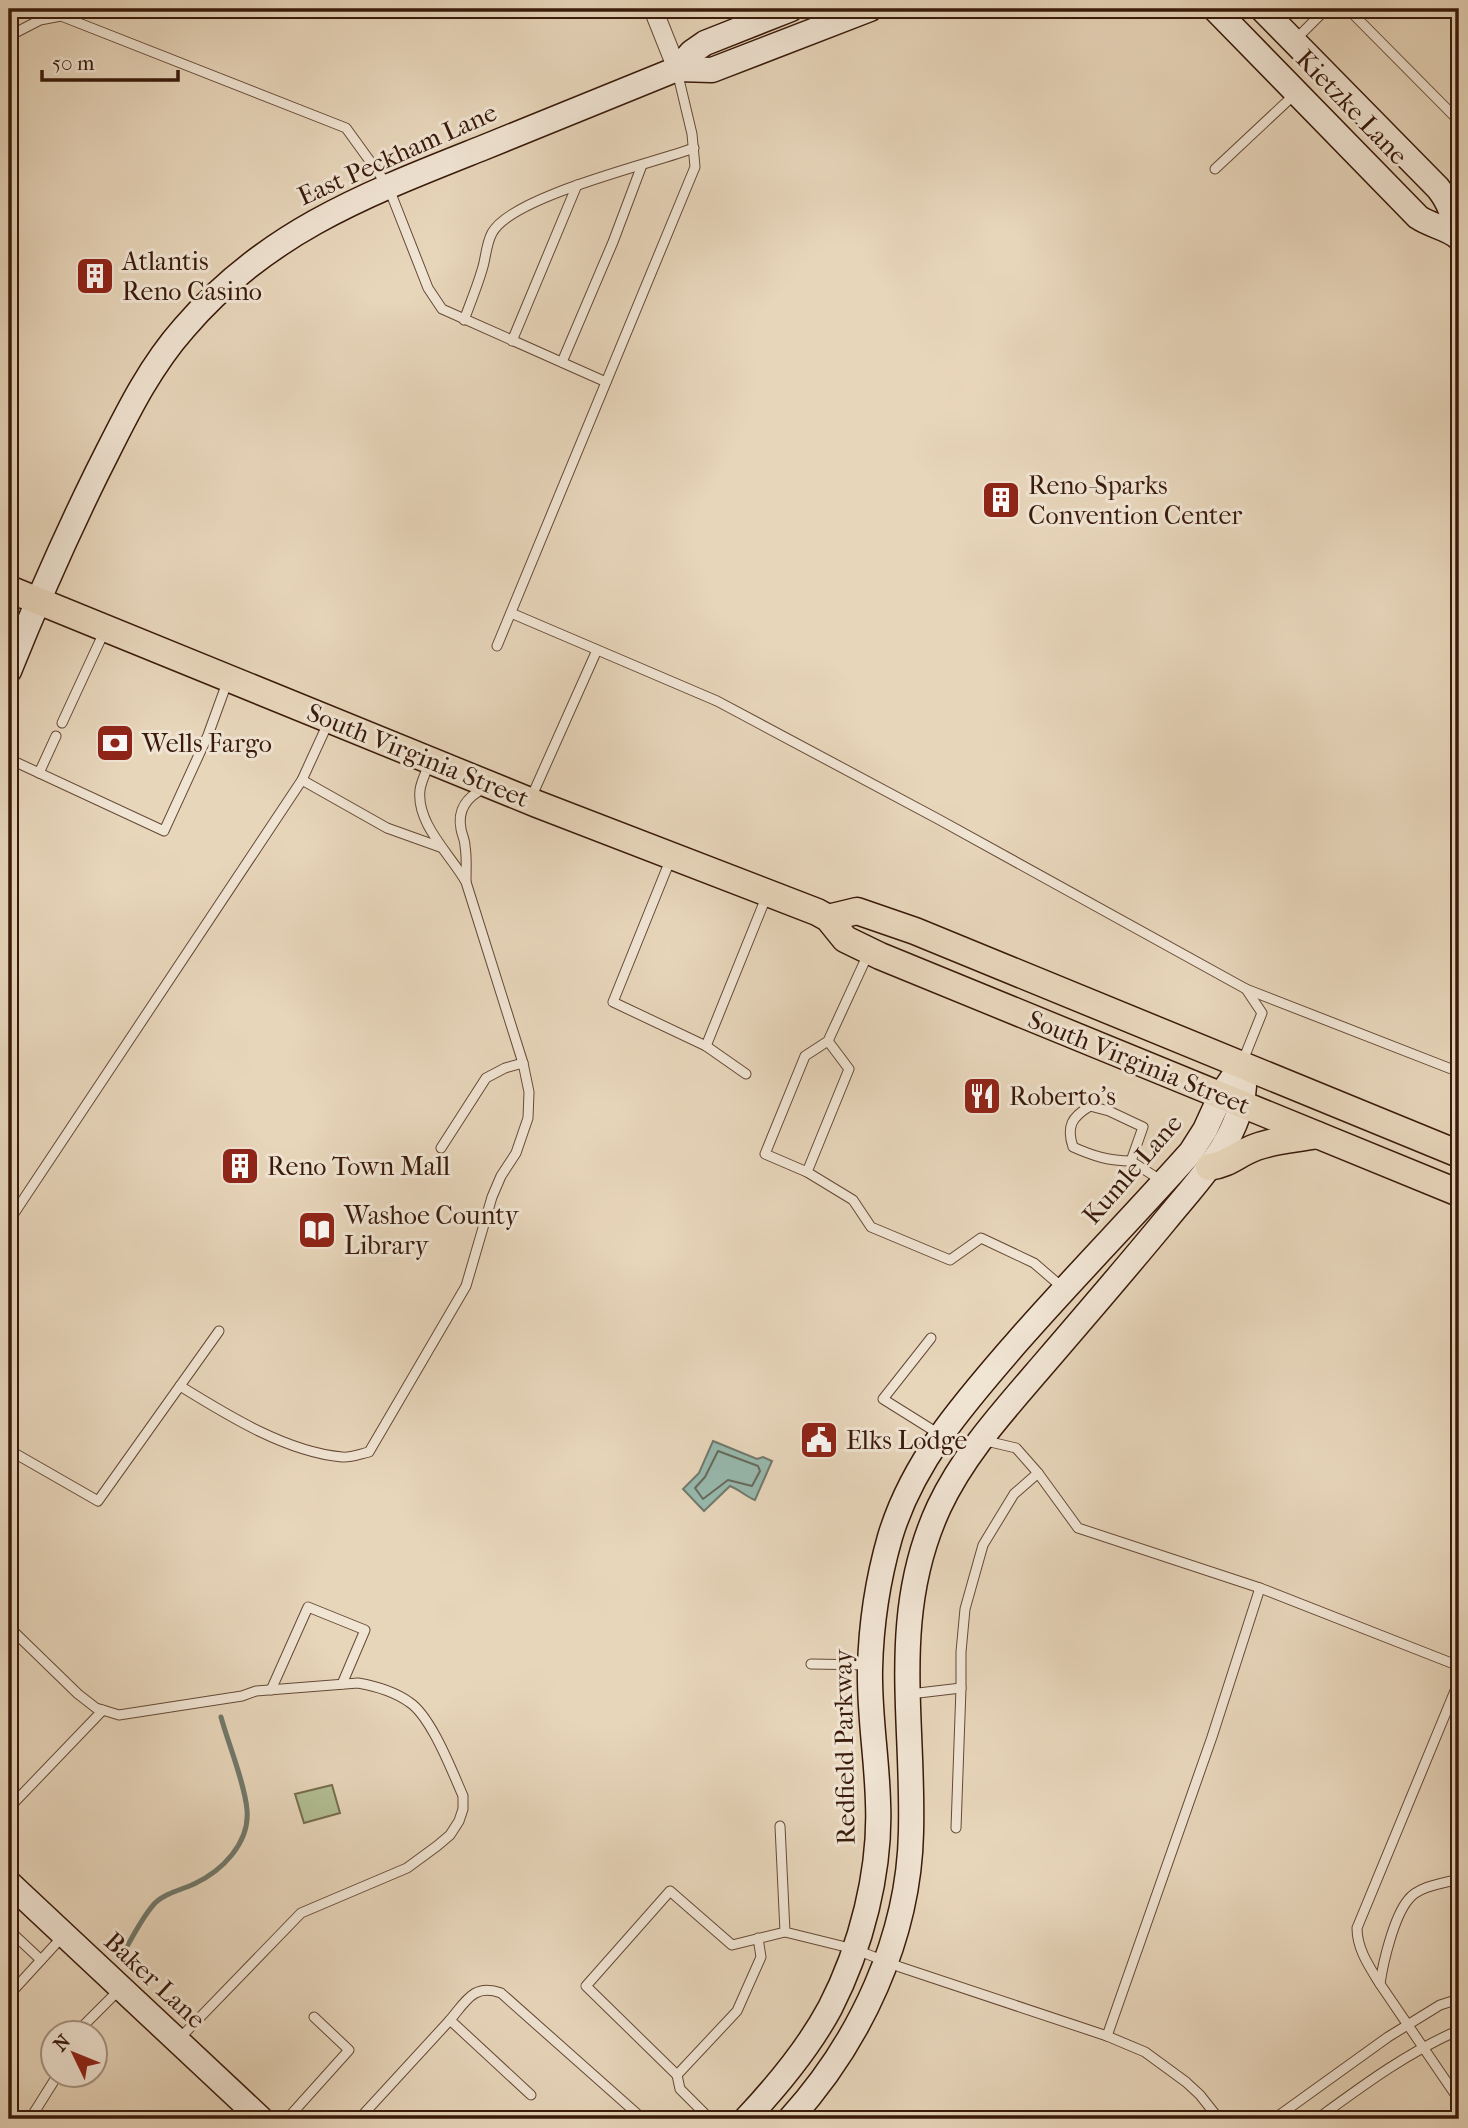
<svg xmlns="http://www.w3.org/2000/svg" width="1468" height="2128" viewBox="0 0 1468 2128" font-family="'IM FELL French Canon',serif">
  <rect width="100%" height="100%" fill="#e8d6bb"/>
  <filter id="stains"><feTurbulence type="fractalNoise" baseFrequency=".00286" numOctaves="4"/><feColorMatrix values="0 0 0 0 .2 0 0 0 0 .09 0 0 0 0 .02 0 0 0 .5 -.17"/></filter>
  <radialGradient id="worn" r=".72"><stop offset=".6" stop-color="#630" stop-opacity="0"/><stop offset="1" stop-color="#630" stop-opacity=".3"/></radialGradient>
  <!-- green -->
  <polygon fill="#b2be93" stroke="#766c4e" stroke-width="2" points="332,1785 340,1813 304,1823 295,1794"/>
  <!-- water -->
  <path fill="#97b9ae" stroke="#71796c" stroke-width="2" d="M713,1441l44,18 6,-2 9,4 -17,39c-10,-4 -15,-10 -25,-14l-26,25 -21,-22 16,-16z"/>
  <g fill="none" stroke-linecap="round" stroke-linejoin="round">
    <!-- shore -->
    <polygon stroke="#686a5c" stroke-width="2" points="718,1451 758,1466 760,1471 752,1486 728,1480 703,1499 695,1488 705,1477"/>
    <!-- stream -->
    <path stroke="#71796c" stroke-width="5" d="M123,1953c10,-16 19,-36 32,-50 10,-10 26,-13 39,-19 28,-13 56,-41 53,-74 -2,-26 -19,-67 -26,-93"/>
    <defs>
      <g id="lane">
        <polyline points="1348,9 1459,121"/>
        <polyline points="9,36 40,20 61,16 346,128 388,186 428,288 442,309 606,382"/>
        <polyline points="1295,40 1326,9"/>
        <polyline points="1215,169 1295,94"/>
        <path d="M464,320c6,-16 13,-33 18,-50 4,-12 4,-26 10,-37 20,-37 159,-69 202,-85"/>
        <polyline points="512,341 577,185"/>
        <polyline points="562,362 613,242 642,165"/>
        <polyline points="511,613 717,701 938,819 1246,989 1262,1013 1242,1063"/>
        <polyline points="497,646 695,167 692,134 677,71"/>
        <polyline points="62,723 105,630"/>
        <polyline points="9,759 164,831 208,735 228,680"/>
        <polyline points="39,773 56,736"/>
        <polyline points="9,779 16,763"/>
        <polyline points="302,780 387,828 440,847"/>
        <polyline points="531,798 597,650"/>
        <polyline points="671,858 613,1002 706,1046 746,1074"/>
        <path d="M466,881c0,-12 1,-24 -1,-35 0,-6 -3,-11 -4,-17 -4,-20 7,-33 24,-41"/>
        <polyline points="1246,989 1459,1072"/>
        <polyline points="828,1041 849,1069 807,1172 765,1154 805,1056 828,1041 869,952"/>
        <polyline points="706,1046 767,895"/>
        <polyline points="441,1148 486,1078 505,1068 523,1063"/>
        <path d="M1131,1161c-22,0 -38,-5 -58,-14 -7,-21 -1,-30 17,-41l19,5 34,16 -12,34 31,20"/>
        <polyline points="807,1172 853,1200 871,1227 950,1260 981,1238 1034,1263 1063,1288"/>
        <polyline points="9,1221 302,780 329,721"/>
        <polyline points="931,1338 883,1399 939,1434"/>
        <path d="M180,1386c47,29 106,66 162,71 8,1 18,-3 27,-5l97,-166 26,-89 9,-21 15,-23 12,-35 1,-26 -6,-29 -57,-181c-15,-27 -50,-58 -46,-92 1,-9 7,-19 9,-27"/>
        <polyline points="982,1440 1016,1448 1038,1473"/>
        <polyline points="9,1450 98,1501 219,1331"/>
        <path d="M9,1627l69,67 18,14 23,7 123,-19 14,-5 102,-8c17,3 37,9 51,19 22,14 43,69 54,94v13l-4,12 -9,14 -13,11 -30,22 -106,45 -122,126"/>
        <polyline points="811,1664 869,1665"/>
        <polyline points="271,1690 308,1607 365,1630 342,1684"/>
        <polyline points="910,1694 961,1688 961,1652 965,1609 983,1545 1014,1494 1038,1473 1078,1528 1260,1588"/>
        <polyline points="9,1808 103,1710"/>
        <polyline points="780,1826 785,1932 854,1949 900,1967 1107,2036 1145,2052 1186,2082 1200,2095 1219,2119"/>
        <polyline points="956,1828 961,1688"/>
        <path d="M1459,1879c-15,4 -41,7 -51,21 -14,17 -25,62 -28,84l79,116"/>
        <polyline points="9,1930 41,1960"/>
        <polyline points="758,1938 761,1957 737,2011 677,2075 586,1986 670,1891 732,1945 785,1932"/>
        <path d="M1380,1984c-11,-18 -23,-35 -23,-56l102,-247"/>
        <polyline points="9,1995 63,1936"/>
        <path d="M450,2020c16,-19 24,-37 51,-27l142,126"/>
        <polyline points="80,2034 85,2024 120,1989"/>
        <polyline points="1107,2036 1212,1737 1260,1588 1459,1666"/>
        <polyline points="677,2075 680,2089 710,2119"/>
        <polyline points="30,2119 57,2076"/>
        <polyline points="287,2119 349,2050 314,2017"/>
        <polyline points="359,2119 450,2020 531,2095"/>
        <polyline points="1274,2119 1388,2037 1440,2005 1459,1999"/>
        <path d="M1317,2119c48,-35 88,-65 142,-89"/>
      </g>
      <polyline id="street" points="653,9 677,69"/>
      <g id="secondary">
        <path d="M1215,9l203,208c13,9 31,11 41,21"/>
        <path d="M1262,9l176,179c12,15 15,27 18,46"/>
        <polyline points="677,69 692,52 705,43 791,9"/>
        <path d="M9,671c27,-67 56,-133 88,-198 26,-51 49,-102 87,-145 82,-96 183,-134 296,-179 65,-27 131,-53 197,-80l35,1 158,-61"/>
        <polyline points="9,1883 261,2119"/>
        <path d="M746,2119c31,-33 62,-70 84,-111 31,-60 51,-137 48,-205 -1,-45 -9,-89 -8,-134 1,-44 8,-90 20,-132 23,-77 76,-136 127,-195 57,-65 117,-126 174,-190l14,-22 16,-35 21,-31"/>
        <path d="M790,2119c70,-77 119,-181 121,-287 3,-114 -22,-217 28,-325 24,-51 61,-92 97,-134 43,-50 87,-101 129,-152 33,-41 75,-81 79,-135"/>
      </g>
      <g id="primary">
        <polyline points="9,589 537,804 817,912 828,918 845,939 880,956 1459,1193"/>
        <polyline points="828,918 857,911 915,931 1459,1154"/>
        <path d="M1209,1167c21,-3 28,-13 47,-20 19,-7 41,-8 61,-12"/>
      </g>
    </defs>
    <!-- lane casing -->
    <use href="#lane" stroke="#654936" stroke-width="11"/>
    <!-- street casing -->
    <use href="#street" stroke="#654936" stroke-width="20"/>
    <!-- secondary casing -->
    <use href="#secondary" stroke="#391a0a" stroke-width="27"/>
    <!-- primary casing -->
    <use href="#primary" stroke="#391a0a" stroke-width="29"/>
    <!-- lane -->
    <use href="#lane" stroke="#f0e4d3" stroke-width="9"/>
    <!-- street -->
    <use href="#street" stroke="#f0e4d3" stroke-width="18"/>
    <!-- secondary -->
    <use href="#secondary" stroke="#f0e4d3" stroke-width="24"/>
    <!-- primary -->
    <use href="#primary" stroke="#e8d6bb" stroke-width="26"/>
  </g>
  <!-- icons -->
  <defs>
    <symbol id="building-square" viewBox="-11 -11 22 22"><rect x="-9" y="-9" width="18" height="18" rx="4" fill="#8f2418" stroke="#f0e4d3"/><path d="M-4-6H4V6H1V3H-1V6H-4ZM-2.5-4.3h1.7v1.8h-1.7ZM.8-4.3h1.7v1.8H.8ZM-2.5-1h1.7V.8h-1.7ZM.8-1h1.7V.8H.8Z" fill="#fff"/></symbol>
    <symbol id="bank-square" viewBox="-11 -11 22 22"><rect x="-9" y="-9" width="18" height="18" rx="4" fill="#8f2418" stroke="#f0e4d3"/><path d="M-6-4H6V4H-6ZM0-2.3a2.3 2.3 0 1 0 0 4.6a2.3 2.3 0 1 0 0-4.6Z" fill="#fff"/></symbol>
    <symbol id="restaurant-square" viewBox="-11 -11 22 22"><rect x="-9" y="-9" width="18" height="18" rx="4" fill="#8f2418" stroke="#f0e4d3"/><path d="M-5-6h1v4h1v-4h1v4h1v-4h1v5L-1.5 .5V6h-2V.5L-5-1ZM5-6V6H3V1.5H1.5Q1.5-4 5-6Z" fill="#fff"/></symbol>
    <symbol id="library-square" viewBox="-11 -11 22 22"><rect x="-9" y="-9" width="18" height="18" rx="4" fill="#8f2418" stroke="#f0e4d3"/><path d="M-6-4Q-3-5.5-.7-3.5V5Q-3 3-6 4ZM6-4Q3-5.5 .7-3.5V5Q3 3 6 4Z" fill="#fff"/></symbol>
    <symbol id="civic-square" viewBox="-11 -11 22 22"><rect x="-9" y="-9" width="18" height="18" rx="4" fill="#8f2418" stroke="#f0e4d3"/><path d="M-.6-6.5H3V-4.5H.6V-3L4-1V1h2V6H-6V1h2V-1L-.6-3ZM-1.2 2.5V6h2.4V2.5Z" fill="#fff"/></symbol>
  </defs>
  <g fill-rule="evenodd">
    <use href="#building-square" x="73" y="254" width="44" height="44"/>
    <use href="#building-square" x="979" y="478" width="44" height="44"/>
    <use href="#bank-square" x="93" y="721" width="44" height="44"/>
    <use href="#restaurant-square" x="960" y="1074" width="44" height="44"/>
    <use href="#building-square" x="218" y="1144" width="44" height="44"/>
    <use href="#library-square" x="295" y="1208" width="44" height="44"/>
    <use href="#civic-square" x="797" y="1418" width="44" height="44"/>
  </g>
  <g text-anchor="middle" stroke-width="6" stroke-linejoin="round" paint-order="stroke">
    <!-- street labels -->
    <g font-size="26" fill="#391a0a" stroke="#f0e4d3">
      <text transform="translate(1352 107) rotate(46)" y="9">Kietzke Lane</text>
      <text transform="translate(397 154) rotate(-24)" y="9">East Peckham Lane</text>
      <text transform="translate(418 755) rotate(22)" y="9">South Virginia Street</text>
      <text transform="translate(1139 1062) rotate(22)" y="9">South Virginia Street</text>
      <text transform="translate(1132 1169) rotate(-49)" y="9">Kumle Lane</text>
      <text transform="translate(844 1747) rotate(-91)" y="9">Redfield Parkway</text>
      <text transform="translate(155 1980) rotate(43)" y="9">Baker Lane</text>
    </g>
    <!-- poi labels -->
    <g font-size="26" fill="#391a0a" stroke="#f0e4d3" text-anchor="start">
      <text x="122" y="270">Atlantis<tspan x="122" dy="30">Reno Casino</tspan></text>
      <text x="1028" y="494">Reno-Sparks<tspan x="1028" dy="30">Convention Center</tspan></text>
      <text x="142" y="752">Wells Fargo</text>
      <text x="1009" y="1105">Roberto's</text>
      <text x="267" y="1175">Reno Town Mall</text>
      <text x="344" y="1224">Washoe County<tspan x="344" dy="30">Library</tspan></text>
      <text x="846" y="1449">Elks Lodge</text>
    </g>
  </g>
  <!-- margin -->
  <rect width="1468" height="2128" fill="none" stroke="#e8d6bb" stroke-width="35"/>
  <rect x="10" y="10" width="1447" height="2107" fill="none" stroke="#391a0a" stroke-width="3.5"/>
  <rect x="18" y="18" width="1433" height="2093" fill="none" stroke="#391a0a" stroke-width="2"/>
  <!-- north arrow -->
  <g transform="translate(74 2054) rotate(313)"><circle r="33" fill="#f0e4d3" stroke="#a79383" stroke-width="2"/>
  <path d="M0-5L12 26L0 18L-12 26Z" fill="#8f2418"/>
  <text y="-10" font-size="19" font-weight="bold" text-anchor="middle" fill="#391a0a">N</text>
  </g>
  <!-- scale -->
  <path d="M42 70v10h136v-10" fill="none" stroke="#391a0a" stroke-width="3.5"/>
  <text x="52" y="70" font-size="21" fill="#391a0a" stroke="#f0e4d3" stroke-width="5" paint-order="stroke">50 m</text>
  <rect width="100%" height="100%" filter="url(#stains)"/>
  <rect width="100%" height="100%" fill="url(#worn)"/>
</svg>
